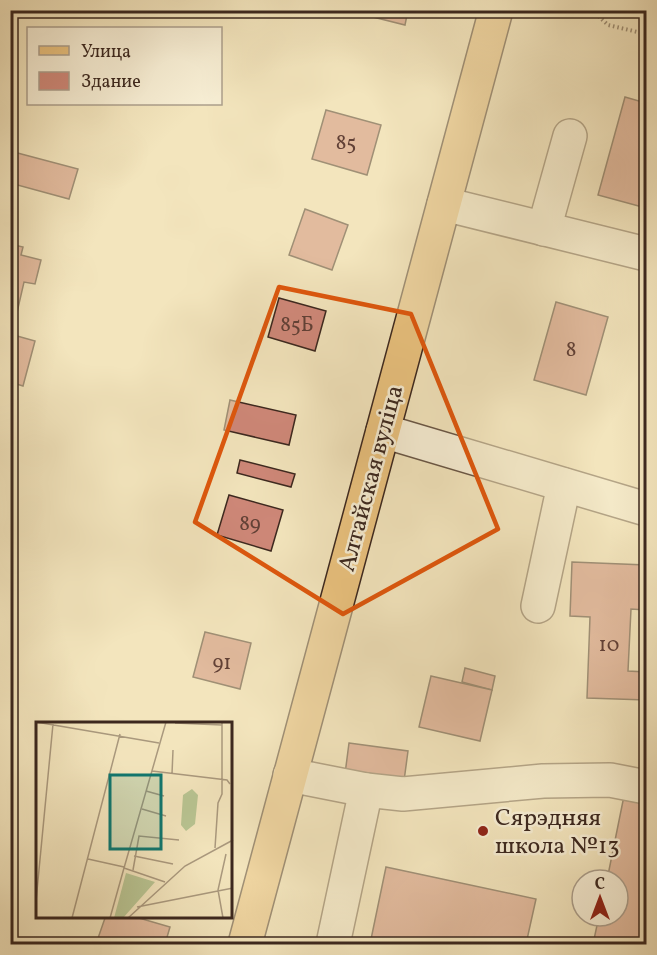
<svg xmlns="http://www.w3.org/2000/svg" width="657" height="955" viewBox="0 0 657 955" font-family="Vollkorn,serif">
  <rect width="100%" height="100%" fill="#f3e5bd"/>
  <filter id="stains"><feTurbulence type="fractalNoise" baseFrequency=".00333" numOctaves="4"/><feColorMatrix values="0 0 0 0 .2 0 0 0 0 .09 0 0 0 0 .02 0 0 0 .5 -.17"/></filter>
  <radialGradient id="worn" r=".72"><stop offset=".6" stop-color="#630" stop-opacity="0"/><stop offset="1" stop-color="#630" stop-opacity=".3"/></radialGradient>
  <!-- building -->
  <g fill="#cf8879" stroke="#3c281f" stroke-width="1.5">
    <polygon points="345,10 408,10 405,25"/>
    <polygon points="625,97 646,103 646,208 598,195"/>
    <polygon points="326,110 381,125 367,175 312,159"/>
    <polygon points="10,151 78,169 69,199 10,183"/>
    <polygon points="305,209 348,225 332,270 289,255"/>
    <polygon points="10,244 23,247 21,255 41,260 35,284 24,282 16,317 10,316"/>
    <polygon points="279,298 326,311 315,351 268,337"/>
    <polygon points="556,302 608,317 586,395 534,380"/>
    <polygon points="10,334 35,341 23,386 10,382"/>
    <polygon points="230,400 296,415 289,445 224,430"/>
    <polygon points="240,460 295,474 291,487 237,473"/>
    <polygon points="229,495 283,510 271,551 217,535"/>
    <polygon points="572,562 646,565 646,610 631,609 628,671 646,672 646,700 587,698 590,617 570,616"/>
    <polygon points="205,632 251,643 240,689 193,677"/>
    <polygon points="465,668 495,676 492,690 462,682"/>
    <polygon points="431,676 492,690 480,741 419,727"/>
    <polygon points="349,743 408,751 404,781 345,774"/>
    <polygon points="625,791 646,795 646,944 593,944 599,916 618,916 618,880 607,880"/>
    <polygon points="386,867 536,899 526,944 370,944"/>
    <polygon points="105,918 139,918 170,927 165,944 96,944"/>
  </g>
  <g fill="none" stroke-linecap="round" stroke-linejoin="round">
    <defs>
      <g id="minor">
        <polyline points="444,204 646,254"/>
        <polyline points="544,229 570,136"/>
        <polyline points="383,431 646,509"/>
        <polyline points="538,606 564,485"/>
        <polyline points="290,775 366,790"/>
        <polyline points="333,944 366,790 403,794 543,781 610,780 646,787"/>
      </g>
      <polyline id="major" points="245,944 496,10"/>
    </defs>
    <!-- minor casing -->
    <use href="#minor" stroke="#6a5746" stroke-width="36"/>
    <!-- major casing -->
    <use href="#major" stroke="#3c281f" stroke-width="36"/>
    <!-- path -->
    <polyline stroke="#3c281f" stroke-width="4" stroke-dasharray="1.5 3" stroke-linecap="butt" points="592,10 608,25 646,34"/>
    <!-- minor -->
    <use href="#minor" stroke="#f7eed4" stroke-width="33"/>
    <!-- major -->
    <use href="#major" stroke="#eac27e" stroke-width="33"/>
  </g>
  <!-- marked area -->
  <path d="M0 0H657V955H0ZM279,287l132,27 87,215 -155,85 -148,-92z" fill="#f3e5bd" fill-opacity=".55" fill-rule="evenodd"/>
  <path fill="none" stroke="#df570d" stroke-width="4.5" stroke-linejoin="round" d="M279,287l132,27 87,215 -155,85 -148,-92z"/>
  <!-- markers -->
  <circle fill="#8f2418" stroke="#f7eed4" stroke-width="2" cx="483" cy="831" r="6"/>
  <g text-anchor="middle" stroke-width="5" stroke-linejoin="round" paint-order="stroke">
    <!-- number labels -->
    <g font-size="21" fill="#614036">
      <text x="346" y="149">85</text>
      <text x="297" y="331">85Б</text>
      <text x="571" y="356">8</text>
      <text x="250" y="530">89</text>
      <text x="609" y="651">10</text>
      <text x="222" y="669">91</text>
    </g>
    <!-- street labels -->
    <g font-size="24" fill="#3c281f" stroke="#f7eed4">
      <text transform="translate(370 478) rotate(-75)" y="8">Алтайская вуліца</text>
    </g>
    <!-- poi labels -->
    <g font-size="24" fill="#3c281f" stroke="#f7eed4" text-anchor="start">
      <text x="495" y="825">Сярэдняя<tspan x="495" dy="28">школа №13</tspan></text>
    </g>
  </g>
  <!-- overview -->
  <g transform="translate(36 722)">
    <rect width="196" height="196" fill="#f3e5bd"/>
    <path d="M156,67l6,6 -3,29 -9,7 -5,-6 2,-30zM90,151l29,9 -32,36h-9z" fill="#b9c593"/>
    <path fill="none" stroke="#aa997e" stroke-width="1.5" d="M0,0l123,21M139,1l47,2M116,49l75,9 3,4M136,52l1,-24M110,69l18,5M106,87l24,7M179,126l3,-45 4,-9v-72M98,134l39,8M52,137l36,8M97,148l6,-34 40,4M129,160l-41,-14 42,-146M0,179l17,-177M101,185l96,-19M36,196l48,-184M74,196l14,-50M92,196l57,-52 48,-26M187,196l-5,-28 8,-36"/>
    <path fill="#0f766e" fill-opacity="0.15" stroke="#0f766e" stroke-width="3" d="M74,53h51v74h-51z"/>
    <rect width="196" height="196" fill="none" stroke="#3c281f" stroke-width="3"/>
  </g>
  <!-- margin -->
  <rect width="657" height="955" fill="none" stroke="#f3e5bd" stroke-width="36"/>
  <rect x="12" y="12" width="633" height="931" fill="none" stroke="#3c281f" stroke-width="3"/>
  <rect x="18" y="18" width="621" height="919" fill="none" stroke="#3c281f" stroke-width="1.5"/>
  <!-- legend -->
  <rect x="27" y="27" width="195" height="78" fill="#f7eed4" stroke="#ac9f8c" stroke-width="1.5"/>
  <rect x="39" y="46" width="30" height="9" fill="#eac27e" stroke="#ac9f8c" stroke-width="1.5"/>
  <text x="81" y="57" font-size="18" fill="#3c281f">Улица</text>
  <rect x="39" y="72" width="30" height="18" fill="#cf8879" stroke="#ac9f8c" stroke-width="1.5"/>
  <text x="81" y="87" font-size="18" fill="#3c281f">Здание</text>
  <!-- north arrow -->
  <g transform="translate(600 898)"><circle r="28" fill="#f7eed4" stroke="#ac9f8c" stroke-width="1.5"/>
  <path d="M0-4.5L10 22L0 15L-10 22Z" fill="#8f2418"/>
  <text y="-9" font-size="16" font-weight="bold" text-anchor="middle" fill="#3c281f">С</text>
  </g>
  <rect width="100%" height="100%" filter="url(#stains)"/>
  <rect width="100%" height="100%" fill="url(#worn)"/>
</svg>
